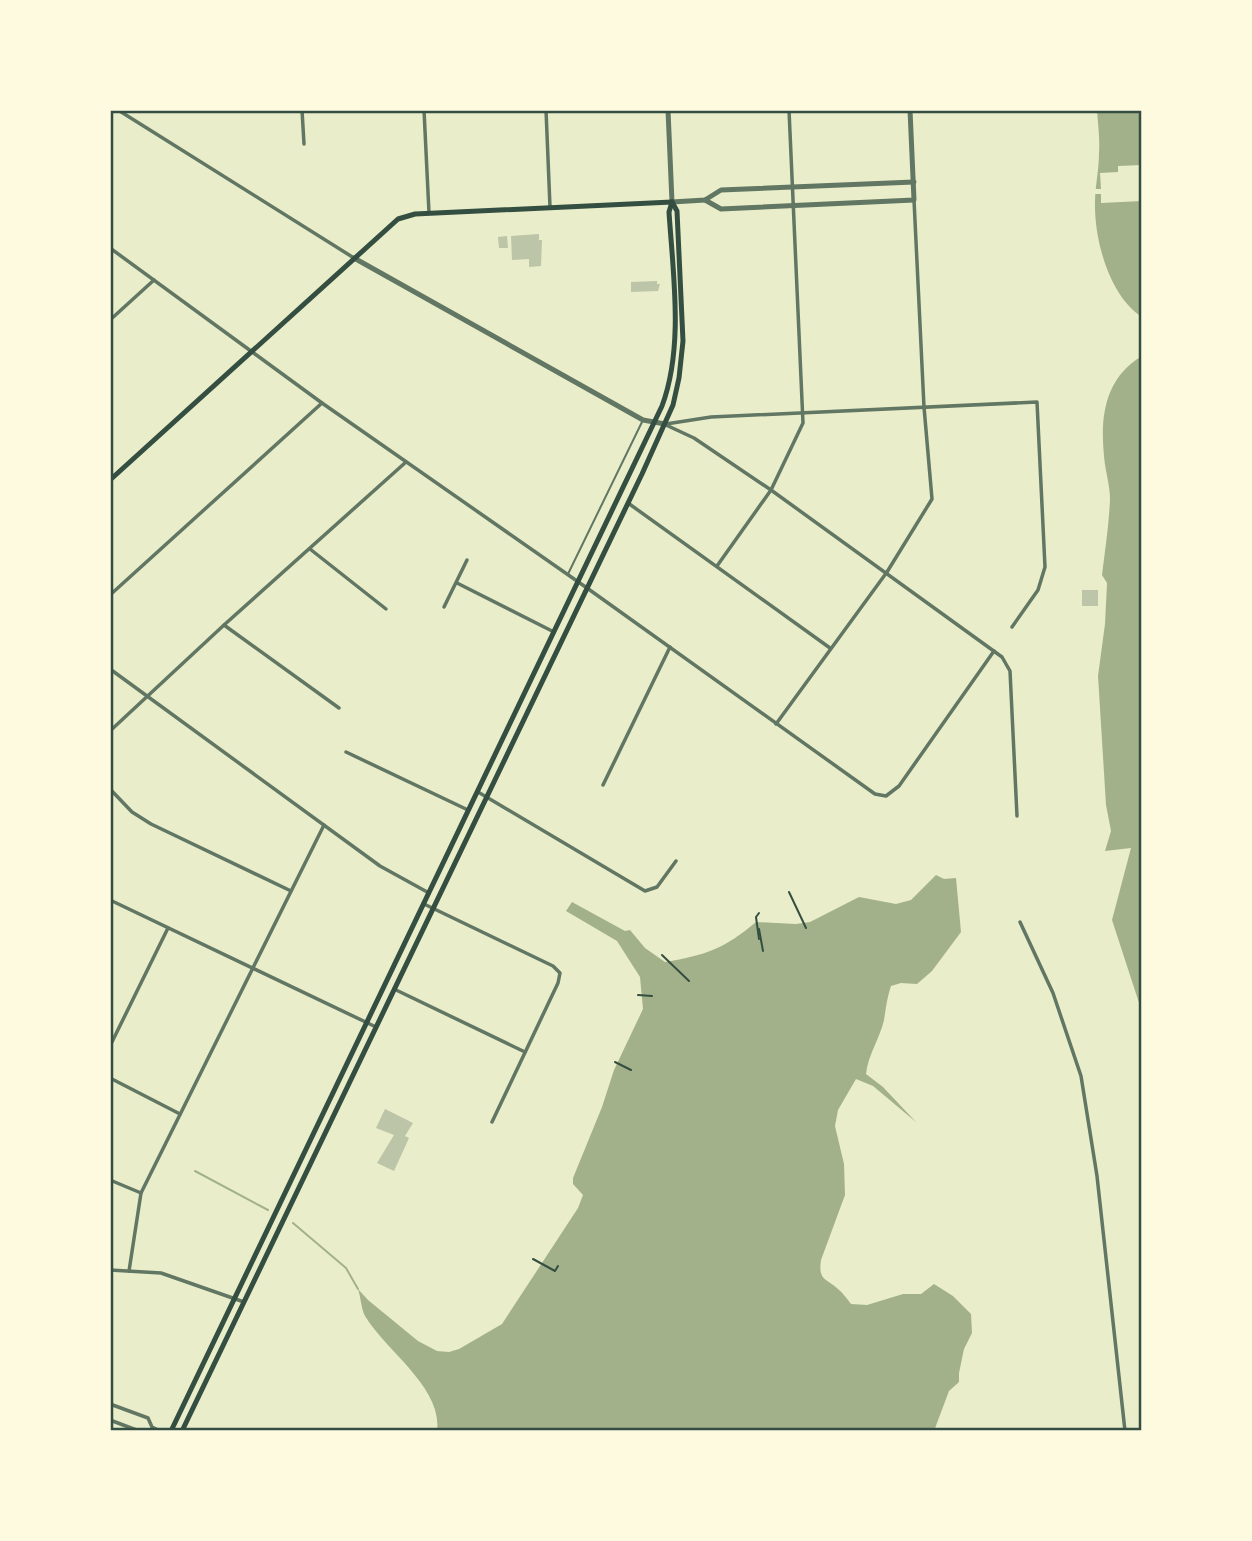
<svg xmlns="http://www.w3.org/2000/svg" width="1252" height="1541" viewBox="0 0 1252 1541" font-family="'Sofia Sans Condensed',sans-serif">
  <rect width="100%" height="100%" fill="#e9edc9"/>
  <!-- water -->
  <g fill="#a3b18a">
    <path d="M1097,110h45v207c-33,-21 -48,-78 -47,-115 0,-16 4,-32 4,-49 1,-14 -1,-28 -2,-43z"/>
    <path d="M1142,356v656l-30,-92 19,-72 -26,3 6,-20 -5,-26 -8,-129 7,-52 2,-41 -5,-8c3,-25 7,-50 8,-76 0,-14 -5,-29 -6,-43 -4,-40 1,-78 38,-100z"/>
    <path d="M936,875l8,4 12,-1 5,54 -29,39 -15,13 -16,-1 -10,3c-4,12 -5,22 -7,34 -4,18 -16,35 -18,54l17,13 33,35 -43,-36 -17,-7 -18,31 -3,16 9,38 1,31 -24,65c-3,21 5,18 17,29 5,4 9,10 13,15l16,1 36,-11h18l13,-10 19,12 18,18 1,19 -8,16 -5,24v9l-10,9 -15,40h-497c6,-43 -52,-81 -72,-115 -4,-8 -4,-18 -7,-27l10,11 50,41 19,10 12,1 10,-3 43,-25 76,-116 5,-13 -10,-11v-6l29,-71 12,-37 29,-61 -3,-32 -23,-36 -51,-30 6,-9 53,29 5,-1 15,18 20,14c41,-7 59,-13 91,-40l40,2 14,-2 49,-25 37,7 15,-4z"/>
  </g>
  <!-- pier -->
  <polygon fill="#e9edc9" points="1142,165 1142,201 1101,203 1101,194 1092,194 1093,189 1101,189 1100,173 1118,172 1118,166"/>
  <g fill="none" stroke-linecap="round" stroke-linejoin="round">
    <!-- stream -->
    <g stroke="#a3b18a" stroke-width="2">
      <polyline points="195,1171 268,1210"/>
      <polyline points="293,1223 346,1268 358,1289"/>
    </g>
  </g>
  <!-- building -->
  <g fill="#bcc5a7">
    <polygon points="539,234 539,240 542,240 541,266 529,267 529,259 512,260 511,236"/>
    <polygon points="507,236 508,248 499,248 498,237"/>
    <polygon points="657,281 657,284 660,284 658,291 631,292 631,282"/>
    <rect x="1082" y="590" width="16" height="16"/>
    <polygon points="385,1109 413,1123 405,1136 409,1138 394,1171 377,1163 394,1135 376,1128"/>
  </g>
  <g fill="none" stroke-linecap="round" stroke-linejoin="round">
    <!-- path -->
    <g stroke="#344e41" stroke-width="2">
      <polyline points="789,892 806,928"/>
      <polyline points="759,913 756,917 759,939"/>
      <polyline points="759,929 763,951"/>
      <polyline points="662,955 689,981"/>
      <polyline points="638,995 652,996"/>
      <polyline points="615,1062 631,1070"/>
      <polyline points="533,1259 555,1271 558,1266"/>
    </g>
    <!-- service -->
    <polyline stroke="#617663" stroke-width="2" points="568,574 642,422"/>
    <!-- minor -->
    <g stroke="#617663" stroke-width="3.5">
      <polyline points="118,110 354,258"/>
      <polyline points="302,110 304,144"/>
      <polyline points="424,110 429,213"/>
      <polyline points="546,110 550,207"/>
      <polyline points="110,248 322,403 587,588 875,794 886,796 899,786 994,651"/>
      <polyline points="110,320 154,280"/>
      <polyline points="666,424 711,417 1037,402 1045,567 1038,590 1012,627"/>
      <polyline points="666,425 694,438 771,490 1002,657 1010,671 1017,816"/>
      <polyline points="628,503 830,648"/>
      <polyline points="310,549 386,609"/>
      <polyline points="717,566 771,490 803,423 789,110"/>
      <polyline points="457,583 554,632"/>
      <polyline points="110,595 322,403"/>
      <polyline points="444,607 467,560"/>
      <polyline points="224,625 339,708"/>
      <polyline points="110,669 380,866 429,893"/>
      <polyline points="776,724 887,572 932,499 924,407 914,200"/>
      <polyline points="110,731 224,625 406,462"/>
      <polyline points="346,752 468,810"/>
      <polyline points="603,785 670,647"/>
      <polyline points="110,789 132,812 151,824 291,891"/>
      <polyline points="478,792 645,891 657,887 676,861"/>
      <polyline points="110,900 376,1027"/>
      <polyline points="424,904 553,966 560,973 558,983 492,1122"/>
      <polyline points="1020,922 1053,993 1081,1076 1097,1176 1125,1431"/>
      <polyline points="394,989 525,1052"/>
      <polyline points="110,1046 168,928"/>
      <polyline points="110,1078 180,1114"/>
      <polyline points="110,1180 141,1193"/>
      <polyline points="110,1270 161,1273 244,1302"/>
      <polyline points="129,1271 141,1193 324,825"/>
      <polyline points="110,1404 148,1418 152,1427 160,1431"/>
      <polyline points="110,1420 139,1431"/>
    </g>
    <!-- tertiary -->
    <g stroke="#617663" stroke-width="5">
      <polyline points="668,110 672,202 705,200 721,190 914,182"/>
      <polyline points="705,200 721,209 914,200 910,110"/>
      <polyline points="354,258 643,420 665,424"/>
    </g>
    <!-- secondary -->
    <g stroke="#344e41" stroke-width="5">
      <polyline points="110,480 398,219 415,214 672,202"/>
      <path d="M171,1431l491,-1025c22,-59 11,-132 7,-194l3,-10"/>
      <polyline points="182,1431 642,474 673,405 679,378 683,341 677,211 672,202"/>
    </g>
  </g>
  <!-- border -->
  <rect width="1252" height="1541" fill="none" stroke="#fefae0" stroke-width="224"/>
  <rect x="112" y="112" width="1028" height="1317" fill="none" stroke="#344e41" stroke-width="2.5"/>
</svg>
